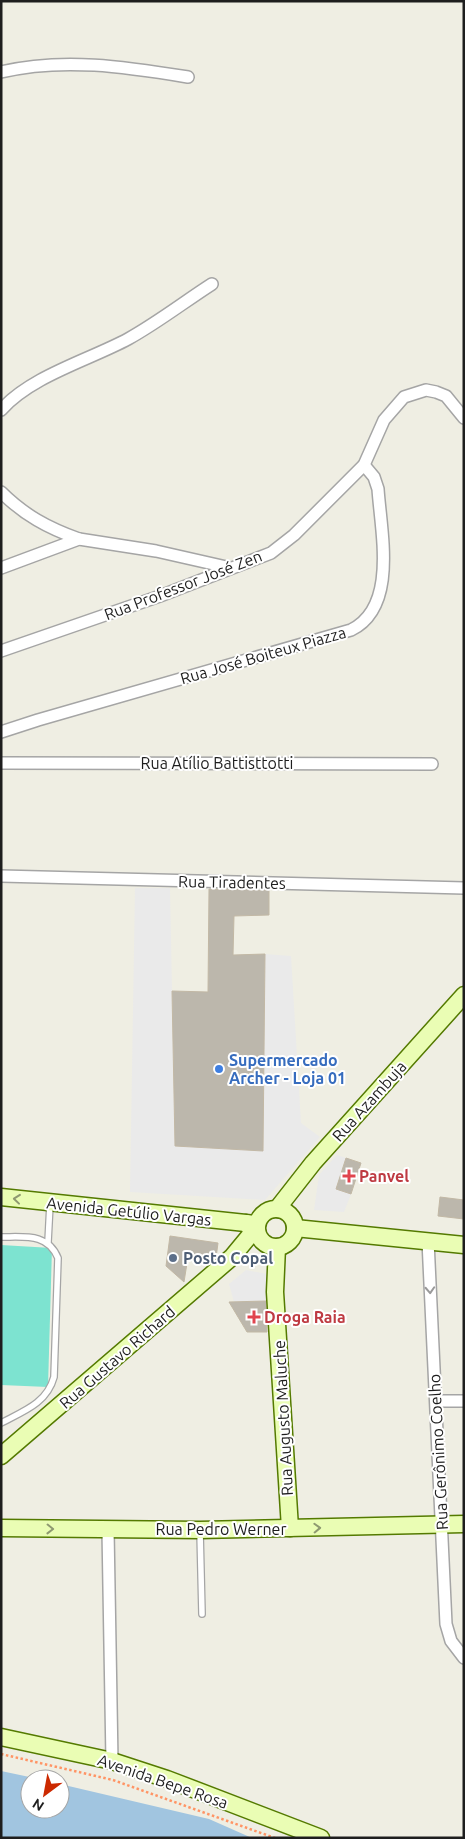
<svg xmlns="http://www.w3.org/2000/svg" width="465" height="1839" viewBox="0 0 465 1839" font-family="Ubuntu,sans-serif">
  <rect width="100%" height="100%" fill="#efeee3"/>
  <!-- pitch -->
  <polygon fill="#7de3d0" points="1,1245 52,1248 48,1387 1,1385"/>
  <!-- parking -->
  <g fill="#eaeaea">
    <polygon points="135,888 170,888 175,1146 263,1150 265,954 291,956 301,1123 320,1137 265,1200 130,1192"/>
    <polygon points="337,1155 346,1158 336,1189 351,1194 344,1212 314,1210 319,1175"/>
    <polygon points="246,1270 267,1274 270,1301 234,1302 229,1284"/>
  </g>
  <!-- water -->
  <polygon fill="#a1c5e0" points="1,1771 39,1779 30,1779 30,1809 60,1809 60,1784 209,1819 252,1838 1,1838"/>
  <!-- building -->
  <g fill="#bcb7ac" stroke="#c2b8a5">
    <polygon points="209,889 269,890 269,915 234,916 233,955 265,954 263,1151 175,1146 172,991 208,992"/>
    <polygon points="346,1158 361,1163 351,1194 336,1189"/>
    <polygon points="440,1197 464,1200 464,1219 438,1216"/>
    <polygon points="170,1236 218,1243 216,1258 212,1261 188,1257 184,1282 166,1266"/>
    <polygon points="266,1301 267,1332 247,1332 229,1302"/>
  </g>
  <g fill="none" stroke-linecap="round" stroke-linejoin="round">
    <defs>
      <g id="lane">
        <path d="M1,1237c24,0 47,-4 57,21l-4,119c-7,26 -30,34 -53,46"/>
        <polyline points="48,1242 50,1204"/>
        <polyline points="200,1531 202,1614"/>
      </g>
      <g id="street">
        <path d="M1,72c62,-15 125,-5 187,5"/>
        <path d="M1,410c30,-34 88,-50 127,-71 29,-16 56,-37 84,-55"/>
        <path d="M1,492c23,23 47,36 78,47"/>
        <polyline points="1,568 79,539 156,551 231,568"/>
        <polyline points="1,651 160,596 271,553 294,535 364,465 384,420 404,397 426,390 436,392 446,396 464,418"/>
        <path d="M1,732l37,-12 313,-90c47,-23 30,-97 27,-141l-4,-12 -10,-12"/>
        <polyline points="1,763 432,764"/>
        <polyline points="1,876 464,888"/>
        <polyline points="428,1241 446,1624 451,1641 464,1658"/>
        <polyline points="436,1401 464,1401"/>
        <polyline points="108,1530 112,1761"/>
      </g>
      <g id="secondary">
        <polyline points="1,1197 255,1224"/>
        <circle cx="276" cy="1228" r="19"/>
        <polyline points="277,1209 313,1163 464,995"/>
        <polyline points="295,1228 464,1245"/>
        <polyline points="277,1247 275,1292 290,1528"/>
        <polyline points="1,1456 232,1257 251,1234 250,1227 246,1223"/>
        <polyline points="1,1528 200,1530 464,1524"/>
        <polyline points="1,1737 112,1761 167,1779 321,1838"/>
      </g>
    </defs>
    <!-- lane casing -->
    <use href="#lane" stroke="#a5a5a5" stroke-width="8"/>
    <!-- street casing -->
    <use href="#street" stroke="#a5a5a5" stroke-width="14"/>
    <!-- secondary casing -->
    <use href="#secondary" stroke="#547a00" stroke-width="19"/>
    <!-- path -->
    <polyline stroke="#ff9465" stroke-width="2.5" stroke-dasharray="2.5 2.5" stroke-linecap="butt" points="1,1754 113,1780 275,1838"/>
    <!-- lane -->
    <use href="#lane" stroke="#fff" stroke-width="5.5"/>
    <!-- street -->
    <use href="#street" stroke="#fff" stroke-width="11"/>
    <!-- secondary -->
    <use href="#secondary" stroke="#eafdb4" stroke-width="16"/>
  </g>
  <!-- one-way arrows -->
  <defs><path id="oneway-chevron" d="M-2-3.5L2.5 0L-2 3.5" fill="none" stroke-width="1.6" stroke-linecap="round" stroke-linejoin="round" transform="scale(1.25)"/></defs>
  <g stroke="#8e9970">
    <use href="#oneway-chevron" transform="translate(17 1199) rotate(-174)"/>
    <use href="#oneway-chevron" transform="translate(317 1528) rotate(-2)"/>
    <use href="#oneway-chevron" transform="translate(50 1529) rotate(1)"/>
  </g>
  <use stroke="#9a9a9a" href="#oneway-chevron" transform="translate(430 1290) rotate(87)"/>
  <!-- markers -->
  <circle fill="#3f7fe0" stroke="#fff" stroke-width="2" cx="219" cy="1069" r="5"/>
  <g fill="#e0444e" stroke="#fff" stroke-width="2">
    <path d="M346.5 1168.5h5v5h5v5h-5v5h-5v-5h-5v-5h5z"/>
    <path d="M251.5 1309.5h5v5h5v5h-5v5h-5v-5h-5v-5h5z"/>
  </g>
  <circle fill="#5c6f8a" stroke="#fff" stroke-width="2" cx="173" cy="1258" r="5"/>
  <g text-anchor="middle" stroke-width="4" stroke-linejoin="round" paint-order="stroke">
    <!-- street labels -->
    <g font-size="16" fill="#1e1e1e" stroke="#fff">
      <text transform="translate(183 585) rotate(-21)" y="6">Rua Professor José Zen</text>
      <text transform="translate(263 655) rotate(-16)" y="6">Rua José Boiteux Piazza</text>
      <text x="217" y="769">Rua Atílio Battisttotti</text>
      <text transform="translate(232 882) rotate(1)" y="6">Rua Tiradentes</text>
      <text transform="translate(369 1101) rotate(-48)" y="6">Rua Azambuja</text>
      <text transform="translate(129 1211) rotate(6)" y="6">Avenida Getúlio Vargas</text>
      <text transform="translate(117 1357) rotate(-41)" y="6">Rua Gustavo Richard</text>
      <text transform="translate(283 1418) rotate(-93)" y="6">Rua Augusto Maluche</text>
      <text transform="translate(438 1452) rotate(-93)" y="6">Rua Gerônimo Coelho</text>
      <text x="221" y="1535">Rua Pedro Werner</text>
      <text transform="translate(163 1781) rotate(19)" y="6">Avenida Bepe Rosa</text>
    </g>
    <!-- shop labels -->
    <g font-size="16" font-weight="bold" fill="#366cbe" stroke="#fff" text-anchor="start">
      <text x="229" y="1066">Supermercado<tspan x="229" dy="18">Archer - Loja 01</tspan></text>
    </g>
    <!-- health labels -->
    <g font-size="16" font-weight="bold" fill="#be3a42" stroke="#fff" text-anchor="start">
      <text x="359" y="1182">Panvel</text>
      <text x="264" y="1323">Droga Raia</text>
    </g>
    <!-- service labels -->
    <g font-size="16" font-weight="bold" fill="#4e5e75" stroke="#fff" text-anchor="start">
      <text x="183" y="1264">Posto Copal</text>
    </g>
  </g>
  <!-- border -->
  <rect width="465" height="1839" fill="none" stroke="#1e1e1e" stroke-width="5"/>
  <!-- north arrow -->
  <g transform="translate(45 1794) rotate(212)"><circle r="24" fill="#ffffff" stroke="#a5a5a5"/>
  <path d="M0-4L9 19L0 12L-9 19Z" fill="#cc2900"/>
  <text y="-8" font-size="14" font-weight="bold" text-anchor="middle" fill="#1e1e1e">N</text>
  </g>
</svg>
